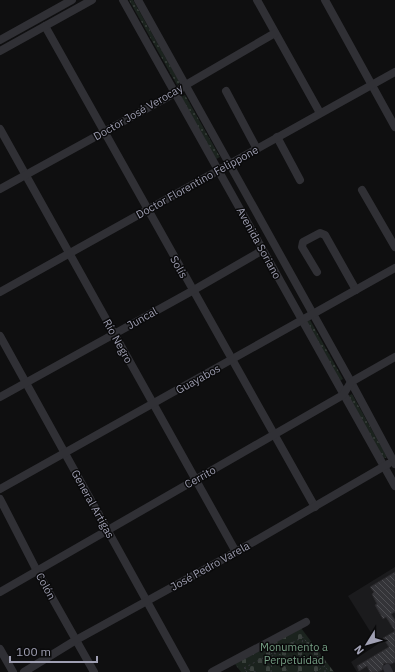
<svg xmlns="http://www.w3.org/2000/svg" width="395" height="672" viewBox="0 0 395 672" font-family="'IBM Plex Sans',sans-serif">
  <defs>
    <pattern id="grass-dots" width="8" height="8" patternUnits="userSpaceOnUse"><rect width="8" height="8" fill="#1b231e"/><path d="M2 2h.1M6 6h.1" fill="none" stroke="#39403c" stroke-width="1.8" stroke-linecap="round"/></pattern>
    <pattern id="cemetery-stones" width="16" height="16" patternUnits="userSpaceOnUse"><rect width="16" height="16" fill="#1b231e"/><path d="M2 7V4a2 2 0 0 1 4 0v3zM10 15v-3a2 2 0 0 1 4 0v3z" fill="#39403c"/></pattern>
    <pattern id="building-back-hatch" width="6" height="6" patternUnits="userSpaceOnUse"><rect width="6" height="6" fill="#343438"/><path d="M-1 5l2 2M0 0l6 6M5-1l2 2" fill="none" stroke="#4e4e52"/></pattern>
  </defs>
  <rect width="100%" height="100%" fill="#0f0f10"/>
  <!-- built -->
  <polygon fill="#1b1b1d" points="395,567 395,672 357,672 351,662 378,644 348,596"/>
  <!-- grass -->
  <g fill="url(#grass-dots)">
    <polygon points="129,0 133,0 180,83 177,85"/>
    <polygon points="185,95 220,157 216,159 181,97"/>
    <polygon points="310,320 343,379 339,381 307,322"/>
    <polygon points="352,394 387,457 383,459 348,396"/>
  </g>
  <!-- cemetery -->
  <polygon fill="url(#cemetery-stones)" points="301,628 334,672 241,672 235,664"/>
  <!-- building -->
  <polygon fill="url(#building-back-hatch)" stroke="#2a292c" points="395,572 395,612 391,614 395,620 395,662 391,664 384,663 382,670 378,672 370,672 367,666 359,671 357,666 389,647 383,638 395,631 386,617 383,619 375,605 377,604 372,594 374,592 370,587"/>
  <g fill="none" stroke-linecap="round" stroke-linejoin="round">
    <!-- path -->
    <g stroke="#36363c" stroke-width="1" stroke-dasharray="2 3" stroke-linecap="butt">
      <polyline points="274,653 323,666"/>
      <polyline points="274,653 288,672"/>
      <polyline points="244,668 257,672"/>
      <polyline points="247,672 244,668 303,637 329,672"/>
      <polyline points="271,672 273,653"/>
      <polyline points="298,672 303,637"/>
      <polyline points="315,672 325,666"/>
      <polyline points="325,672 325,667"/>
    </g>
    <!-- minor -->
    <g stroke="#303035" stroke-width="8">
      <polyline points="123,0 395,486"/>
      <polyline points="138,0 351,382 395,464"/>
      <polyline points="257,0 320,113"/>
      <polyline points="325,0 395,127"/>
      <polyline points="45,26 315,507"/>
      <polyline points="0,40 72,0"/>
      <polyline points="0,51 92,0"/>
      <polyline points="226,91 257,149"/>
      <polyline points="0,129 236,552"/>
      <polyline points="277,137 300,180"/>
      <polyline points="0,189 175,93 184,86 275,33"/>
      <polyline points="362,190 395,247"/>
      <polyline points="317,272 302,247 303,242 320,233 325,235 356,290"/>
      <polyline points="0,292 395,72"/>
      <polyline points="0,336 186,672"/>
      <polyline points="0,397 192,291 263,250"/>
      <polyline points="0,489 395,268"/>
      <polyline points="0,499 37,571 94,672"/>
      <polyline points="0,592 343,395 351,382 395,357"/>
      <polyline points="0,649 13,672"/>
      <polyline points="387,668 389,672"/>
      <polyline points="24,672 76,640 236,552 388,464"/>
      <polyline points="212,672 306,622"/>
    </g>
  </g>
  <g text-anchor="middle" stroke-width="3" stroke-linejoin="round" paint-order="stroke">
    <!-- street labels -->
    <g font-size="11" fill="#9f9fb2" stroke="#0a0a0b">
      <text transform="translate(138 112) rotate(-30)" y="4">Doctor José Verocay</text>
      <text transform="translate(197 182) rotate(-29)" y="4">Doctor Florentino Felippone</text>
      <text transform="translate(259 243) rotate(61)" y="4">Avenida Soriano</text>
      <text transform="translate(179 267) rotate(61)" y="4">Solís</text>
      <text transform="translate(142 318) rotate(-29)" y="4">Juncal</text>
      <text transform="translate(118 341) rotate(61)" y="4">Río Negro</text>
      <text transform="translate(198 379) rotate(-29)" y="4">Guayabos</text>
      <text transform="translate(200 477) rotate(-29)" y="4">Cerrito</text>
      <text transform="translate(93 504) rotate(61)" y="4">General Artigas</text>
      <text transform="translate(210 566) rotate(-29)" y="4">José Pedro Varela</text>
      <text transform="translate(46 586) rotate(61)" y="4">Colón</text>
    </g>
    <!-- park labels -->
    <g font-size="11" fill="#759e84" stroke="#0a0a0b">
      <text x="294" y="651">Monumento a<tspan x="294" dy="13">Perpetuidad</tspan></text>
    </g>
  </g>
  <!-- north arrow -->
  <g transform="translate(367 644) rotate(233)" stroke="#0a0a0b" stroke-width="3" paint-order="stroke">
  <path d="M0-3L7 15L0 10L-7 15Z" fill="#9f9fb2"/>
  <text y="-6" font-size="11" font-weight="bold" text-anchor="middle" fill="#9f9fb2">N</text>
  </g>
  <!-- scale -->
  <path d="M10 656v6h87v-6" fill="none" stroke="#9f9fb2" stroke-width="2"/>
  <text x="16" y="656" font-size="12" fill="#9f9fb2" stroke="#0a0a0b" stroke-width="3" paint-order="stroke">100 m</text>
</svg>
